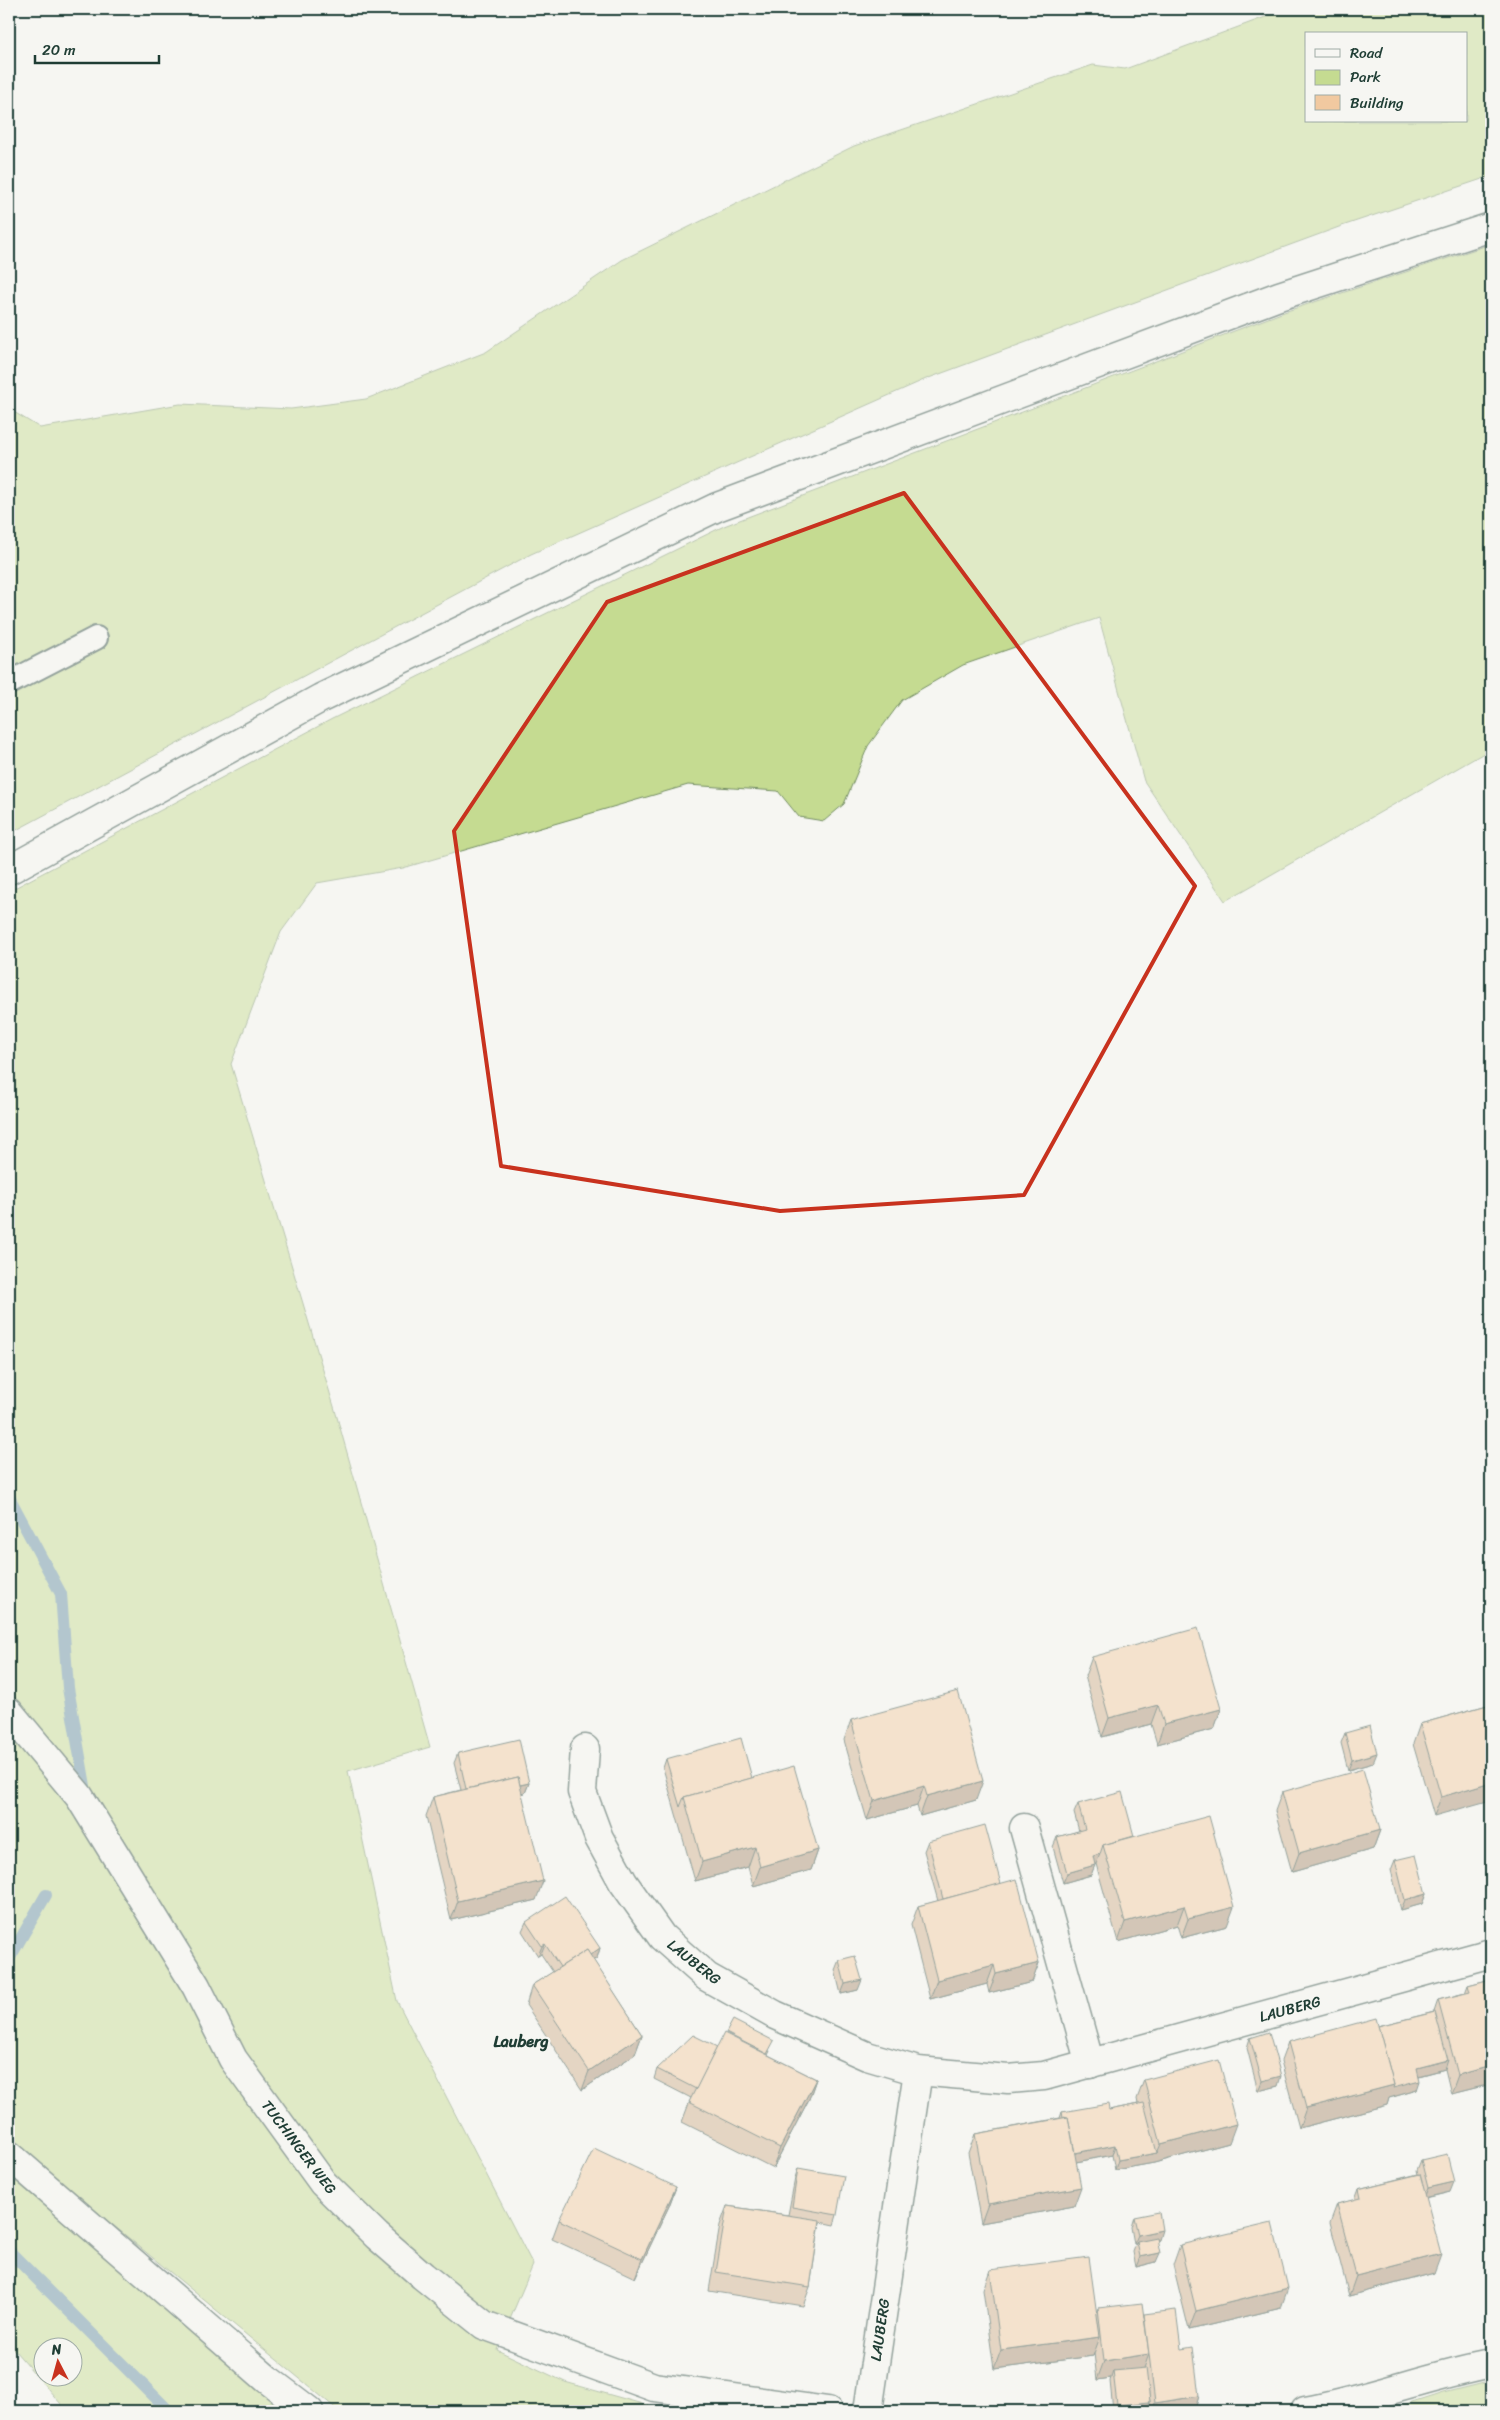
<svg xmlns="http://www.w3.org/2000/svg" width="1500" height="2420" viewBox="0 0 1500 2420" font-family="Sriracha,sans-serif">
  <rect width="100%" height="100%" fill="#f6f6f2"/>
  <filter id="ink" filterUnits="userSpaceOnUse"><feTurbulence type="fractalNoise" baseFrequency=".02" numOctaves="2"/><feDisplacementMap in="SourceGraphic" scale="10" xChannelSelector="R" yChannelSelector="G"/><feConvolveMatrix kernelMatrix="1 2 1 2 8 2 1 2 1" color-interpolation-filters="sRGB"/></filter>
  <g filter="url(#ink)">
    <!-- green -->
    <g fill="#c5db91" stroke="#728c62" fill-rule="evenodd">
      <path d="M1287,9h204v167l-152,51 -413,152 -395,175 -522,280v-425l31,19 140,-24 111,5 75,-10 120,-47 136,-92 232,-114 239,-81 32,4zM1306,34h160v87h-160z"/>
      <polygon points="1491,244 1491,749 1225,901 1144,781 1099,618 963,665 902,700 868,746 844,804 824,821 799,817 778,791 688,785 403,868 317,883 281,932 231,1064 335,1410 430,1747 348,1771 397,2001 533,2265 497,2350 565,2382 667,2411 339,2411 57,2179 9,2136 9,891 332,719 724,526 1284,312"/>
      <path d="M9,2176l283,235h-225l-58,-67zM42,2348h30v30h-30z"/>
      <polygon points="1491,2381 1491,2411 1387,2411 1443,2393"/>
    </g>
    <g fill="none" stroke-linecap="round" stroke-linejoin="round">
      <!-- stream -->
      <g stroke="#628da2" stroke-width="12">
        <polyline points="9,1497 61,1594 68,1688 85,1786"/>
        <polyline points="9,1959 46,1895"/>
        <polyline points="9,2251 169,2411"/>
      </g>
      <defs>
        <polyline id="lane" points="9,683 96,638"/>
        <g id="street">
          <polyline points="9,1712 79,1796 196,1986 233,2059 323,2183 377,2236 423,2276 484,2325 654,2387 828,2411"/>
          <polyline points="585,1749 582,1792 599,1838 623,1882 662,1937 707,1977 775,2015 867,2056 918,2071 1008,2079 1044,2076 1491,1953"/>
          <polyline points="1024,1828 1090,2064"/>
          <polyline points="868,2411 918,2071"/>
          <path d="M1305,2411c63,-11 123,-35 186,-47"/>
        </g>
        <g id="secondary">
          <polyline points="9,870 321,698 717,507 1279,296 1491,227"/>
          <polyline points="9,2155 267,2379 309,2411"/>
        </g>
      </defs>
      <!-- lane casing -->
      <use href="#lane" stroke="#1f3d34" stroke-width="26"/>
      <!-- street casing -->
      <use href="#street" stroke="#1f3d34" stroke-width="31"/>
      <!-- secondary casing -->
      <use href="#secondary" stroke="#1f3d34" stroke-width="31"/>
      <!-- lane -->
      <use href="#lane" stroke="#f6f6f2" stroke-width="22"/>
      <!-- street -->
      <use href="#street" stroke="#f6f6f2" stroke-width="28"/>
      <!-- secondary -->
      <use href="#secondary" stroke="#f6f6f2" stroke-width="28"/>
    </g>
    <!-- wall -->
    <g fill="#cfad8a" stroke="#1f3d34">
      <polygon points="1092,1657 1221,1709 1214,1729 1157,1744 1151,1724 1102,1737 1085,1676"/>
      <polygon points="1491,1704 1434,1816 1413,1744 1420,1724"/>
      <polygon points="851,1720 976,1800 920,1816 917,1806 867,1820 844,1740"/>
      <polygon points="1345,1733 1373,1763 1348,1770 1341,1743"/>
      <polygon points="458,1753 529,1783 525,1793 522,1793 536,1900 451,1920 426,1816 433,1797 461,1790 454,1763"/>
      <polygon points="666,1759 752,1778 818,1850 811,1870 753,1886 748,1867 695,1881 663,1768"/>
      <polygon points="1282,1792 1380,1830 1373,1849 1292,1872 1275,1811"/>
      <polygon points="1078,1804 1134,1836 1227,1926 1181,1938 1177,1925 1118,1942 1096,1864 1095,1864 1091,1875 1063,1883 1053,1847 1057,1837 1079,1831 1074,1813"/>
      <polygon points="928,1841 1001,1884 1039,1963 1032,1982 989,1993 987,1984 930,1999 911,1925 918,1906 938,1901 924,1851"/>
      <polygon points="1395,1860 1426,1894 1422,1904 1401,1910 1391,1870"/>
      <polygon points="526,1922 600,1948 597,1958 593,1960 642,2035 635,2054 582,2090 526,2005 532,1985 553,1972 541,1954 538,1956 522,1931"/>
      <polygon points="839,1960 858,1990 841,1994 835,1970"/>
      <polygon points="1491,1979 1491,2084 1451,2094 1445,2069 1419,2076 1417,2090 1389,2098 1387,2105 1299,2128 1281,2061 1288,2042 1378,2026 1434,2012 1438,2000 1465,1993 1468,1985"/>
      <polygon points="1250,2038 1278,2086 1258,2091 1247,2048"/>
      <polygon points="717,2047 770,2051 768,2055 816,2079 809,2099 773,2168 682,2122 691,2098 654,2079 657,2069"/>
      <polygon points="1144,2080 1229,2143 1154,2163 1115,2170 1112,2155 1076,2162 1074,2206 981,2223 968,2153 975,2134 1060,2118 1062,2112 1109,2110 1138,2104 1137,2099"/>
      <polygon points="1421,2160 1450,2192 1426,2198 1434,2273 1349,2296 1330,2223 1337,2204 1354,2200 1358,2189 1418,2174 1417,2170"/>
      <polygon points="798,2168 837,2215 834,2225 820,2222 810,2287 803,2306 709,2291 720,2225 727,2206 788,2215 795,2178"/>
      <polygon points="676,2187 669,2206 635,2278 552,2239 559,2220"/>
      <polygon points="1134,2217 1159,2240 1157,2240 1156,2262 1136,2267 1133,2252 1136,2244 1134,2244 1131,2227"/>
      <polygon points="1180,2245 1281,2308 1189,2330 1173,2265"/>
      <polygon points="990,2270 1097,2312 1098,2308 1144,2314 1181,2349 1199,2396 1196,2406 1159,2411 1151,2411 1147,2382 1150,2402 1146,2411 1113,2411 1110,2381 1111,2378 1097,2380 1094,2353 1093,2356 994,2369 983,2290"/>
    </g>
    <!-- shaded-wall -->
    <g fill="#a98d70" stroke="#1f3d34">
      <polygon points="1158,1705 1151,1724 1102,1737 1109,1718"/>
      <polygon points="1221,1709 1214,1729 1157,1744 1164,1724"/>
      <polygon points="1377,1753 1373,1763 1348,1770 1352,1760"/>
      <polygon points="983,1781 976,1800 920,1816 927,1796"/>
      <polygon points="1491,1782 1491,1800 1434,1816 1441,1797"/>
      <polygon points="529,1783 525,1793 464,1807 468,1798"/>
      <polygon points="924,1786 917,1806 867,1820 874,1801"/>
      <polygon points="1380,1830 1373,1849 1292,1872 1299,1853"/>
      <polygon points="755,1847 748,1867 695,1881 702,1862"/>
      <polygon points="818,1850 811,1870 753,1886 760,1867"/>
      <polygon points="1100,1854 1096,1864 1089,1866 1093,1856"/>
      <polygon points="1095,1865 1091,1875 1063,1883 1067,1873"/>
      <polygon points="543,1881 536,1900 451,1920 458,1901"/>
      <polygon points="1426,1894 1422,1904 1401,1910 1405,1900"/>
      <polygon points="1184,1906 1177,1925 1118,1942 1125,1922"/>
      <polygon points="1234,1907 1227,1926 1181,1938 1188,1919"/>
      <polygon points="545,1944 541,1954 538,1956 542,1946"/>
      <polygon points="600,1948 597,1958 560,1982 564,1972"/>
      <polygon points="1039,1963 1032,1982 989,1993 996,1974"/>
      <polygon points="994,1965 987,1984 930,1999 937,1980"/>
      <polygon points="862,1980 858,1990 841,1994 845,1984"/>
      <polygon points="642,2035 635,2054 582,2090 589,2071"/>
      <polygon points="1448,2060 1445,2069 1414,2077 1417,2068"/>
      <polygon points="1491,2066 1491,2084 1451,2094 1458,2075"/>
      <polygon points="1281,2076 1278,2086 1258,2091 1262,2081"/>
      <polygon points="816,2079 809,2099 773,2168 780,2148"/>
      <polygon points="1420,2081 1417,2090 1389,2098 1387,2105 1299,2128 1306,2108 1394,2085"/>
      <polygon points="1236,2124 1229,2143 1154,2163 1115,2170 1118,2160 1157,2153 1161,2144"/>
      <polygon points="1115,2145 1112,2155 1066,2164 1070,2154"/>
      <polygon points="1454,2182 1450,2192 1424,2198 1428,2188"/>
      <polygon points="676,2187 669,2206 635,2278 642,2259"/>
      <polygon points="1081,2187 1074,2206 981,2223 988,2204"/>
      <polygon points="1162,2230 1159,2240 1137,2244 1137,2242 1136,2244 1134,2244 1138,2235"/>
      <polygon points="1160,2253 1156,2262 1136,2267 1140,2257"/>
      <polygon points="1441,2254 1434,2273 1349,2296 1356,2276"/>
      <polygon points="1288,2288 1281,2308 1189,2330 1196,2311"/>
      <polygon points="1100,2337 1093,2356 994,2369 1001,2350"/>
      <polygon points="1149,2354 1142,2374 1113,2371 1111,2378 1097,2380 1104,2361"/>
      <polygon points="1199,2396 1196,2406 1159,2411 1152,2411 1155,2403"/>
      <polygon points="1150,2402 1146,2411 1115,2411 1117,2405"/>
    </g>
    <!-- building -->
    <g fill="#f1c9a0" stroke="#1f3d34">
      <polygon points="1198,1628 1221,1709 1164,1724 1158,1705 1109,1718 1092,1657"/>
      <polygon points="958,1691 983,1781 927,1796 924,1786 874,1801 851,1720"/>
      <polygon points="1491,1704 1491,1782 1441,1797 1420,1724"/>
      <polygon points="1370,1726 1377,1753 1352,1760 1345,1733"/>
      <polygon points="741,1738 752,1778 684,1797 680,1807 666,1759"/>
      <polygon points="519,1739 529,1783 520,1785 518,1777 466,1789 458,1753"/>
      <polygon points="794,1766 818,1850 760,1867 755,1847 702,1862 684,1797"/>
      <polygon points="1363,1769 1380,1830 1299,1853 1282,1792"/>
      <polygon points="518,1777 543,1881 458,1901 433,1797"/>
      <polygon points="1122,1792 1134,1836 1103,1845 1100,1854 1093,1856 1095,1865 1067,1873 1057,1837 1085,1829 1078,1804"/>
      <polygon points="1209,1816 1234,1907 1188,1919 1184,1906 1125,1922 1103,1845"/>
      <polygon points="985,1825 1001,1884 943,1899 928,1841"/>
      <polygon points="1416,1855 1426,1894 1405,1900 1395,1860"/>
      <polygon points="1017,1879 1039,1963 996,1974 994,1965 937,1980 918,1906"/>
      <polygon points="565,1896 600,1948 590,1955 587,1950 560,1967 545,1944 542,1946 526,1922"/>
      <polygon points="587,1950 642,2035 589,2071 532,1985"/>
      <polygon points="855,1956 862,1980 845,1984 839,1960"/>
      <polygon points="1491,1979 1491,2066 1458,2075 1438,2000 1470,1992 1468,1985"/>
      <polygon points="1435,2012 1448,2060 1417,2068 1420,2081 1393,2088 1394,2085 1378,2026"/>
      <polygon points="1376,2018 1394,2085 1306,2108 1288,2042"/>
      <polygon points="733,2020 774,2041 767,2054 726,2033"/>
      <polygon points="1269,2032 1281,2076 1262,2081 1250,2038"/>
      <polygon points="724,2033 816,2079 780,2148 689,2102"/>
      <polygon points="693,2035 717,2047 696,2089 657,2069"/>
      <polygon points="1219,2060 1236,2124 1161,2144 1144,2080"/>
      <polygon points="1144,2103 1157,2153 1118,2160 1115,2145 1075,2153 1068,2117 1063,2118 1062,2112 1108,2104 1109,2110"/>
      <polygon points="1068,2117 1081,2187 988,2204 975,2134"/>
      <polygon points="594,2148 676,2187 642,2259 559,2220"/>
      <polygon points="1447,2154 1454,2182 1428,2188 1421,2160"/>
      <polygon points="798,2168 844,2176 837,2215 792,2207"/>
      <polygon points="1420,2174 1441,2254 1356,2276 1337,2204 1360,2198 1358,2189"/>
      <polygon points="727,2206 820,2220 810,2287 716,2272"/>
      <polygon points="1159,2212 1162,2230 1138,2235 1134,2217"/>
      <polygon points="1272,2223 1288,2288 1196,2311 1180,2245"/>
      <polygon points="1157,2238 1160,2253 1140,2257 1137,2242"/>
      <polygon points="1089,2257 1100,2337 1001,2350 990,2270"/>
      <polygon points="1142,2303 1149,2354 1104,2361 1098,2308"/>
      <polygon points="1176,2310 1181,2349 1193,2347 1199,2396 1155,2403 1144,2314"/>
      <polygon points="1146,2368 1150,2402 1117,2405 1113,2371"/>
    </g>
  </g>
  <!-- marked area -->
  <path d="M0 0H1500V2420H0ZM904,493l291,393 -171,309 -244,16 -279,-45 -47,-335 153,-229z" fill="#f6f6f2" fill-opacity=".55" fill-rule="evenodd"/>
  <path fill="none" stroke="#c8321e" stroke-width="4" stroke-linejoin="round" d="M904,493l291,393 -171,309 -244,16 -279,-45 -47,-335 153,-229z"/>
  <g text-anchor="middle" stroke-width="4.5" stroke-linejoin="round" paint-order="stroke">
    <!-- street labels -->
    <g font-size="15" fill="#1f3d34" stroke="#f6f6f2">
      <text transform="translate(694 1962) rotate(38)" y="5">LAUBERG</text>
      <text transform="translate(1290 2009) rotate(-15)" y="5">LAUBERG</text>
      <text transform="translate(299 2147) rotate(53)" y="5">TUCHINGER WEG</text>
      <text transform="translate(880 2330) rotate(-82)" y="5">LAUBERG</text>
    </g>
    <!-- neighbourhood labels -->
    <g font-size="16" font-weight="bold" fill="#1f3d34" stroke="#f6f6f2">
      <text x="521" y="2047">Lauberg</text>
    </g>
  </g>
  <!-- margin -->
  <rect width="1500" height="2420" fill="none" stroke="#f6f6f2" stroke-width="30"/>
  <rect x="15" y="15" width="1470" height="2390" fill="none" stroke="#1f3d34" stroke-width="2" filter="url(#ink)"/>
  <!-- legend -->
  <rect x="1305" y="32" width="162" height="90" fill="#f6f6f2" stroke="#a0aca6"/>
  <rect x="1315" y="49" width="25" height="8" fill="#f6f6f2" stroke="#a0aca6"/>
  <text x="1350" y="58" font-size="15" fill="#1f3d34">Road</text>
  <rect x="1315" y="70" width="25" height="15" fill="#c5db91" stroke="#a0aca6"/>
  <text x="1350" y="82" font-size="15" fill="#1f3d34">Park</text>
  <rect x="1315" y="95" width="25" height="15" fill="#f1c9a0" stroke="#a0aca6"/>
  <text x="1350" y="108" font-size="15" fill="#1f3d34">Building</text>
  <!-- north arrow -->
  <g transform="translate(58 2362) rotate(354)"><circle r="24" fill="#f6f6f2" stroke="#a0aca6"/>
  <path d="M0-4L9 19L0 12L-9 19Z" fill="#c8321e"/>
  <text y="-8" font-size="14" font-weight="bold" text-anchor="middle" fill="#1f3d34">N</text>
  </g>
  <!-- scale -->
  <path d="M35 55v8h124v-8" fill="none" stroke="#1f3d34" stroke-width="2.5"/>
  <text x="42" y="55" font-size="15" fill="#1f3d34" stroke="#f6f6f2" stroke-width="4" paint-order="stroke">20 m</text>
</svg>
